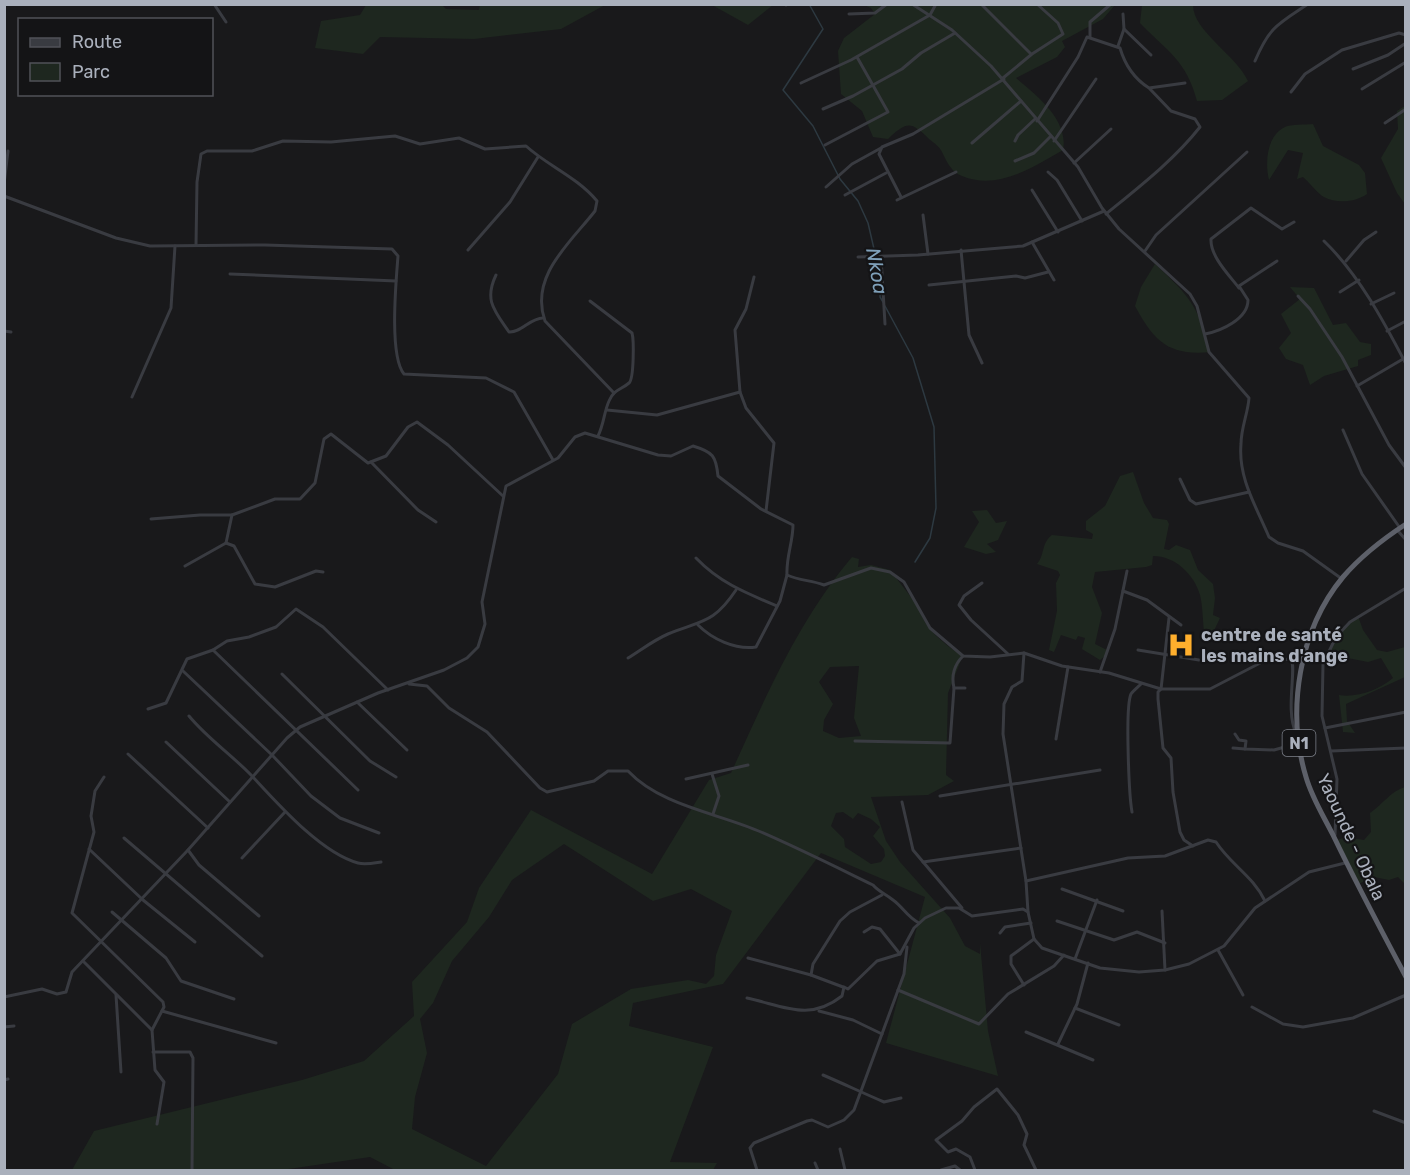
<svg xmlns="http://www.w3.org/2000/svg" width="1410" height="1175" viewBox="0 0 1410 1175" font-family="Rubik,sans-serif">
  <rect width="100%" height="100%" fill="#19191b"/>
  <!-- green -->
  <g fill="#1e271f" fill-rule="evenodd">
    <polygon points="480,4 605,5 561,29 474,39 380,37 363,54 315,48 321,21 360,15 366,5 442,5 446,9 479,10"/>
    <polygon points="773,5 748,25 712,5 773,4"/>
    <path d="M864,5h251l-12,14 -41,22 3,6 -8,10 -41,21c20,17 53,42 47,72 -30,17 -65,41 -101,26 -11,-4 -15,-14 -20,-24 -2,-5 -8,-9 -13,-13 -18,-18 -22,-18 -41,0l-15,-2 -11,-26 -21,-17 -3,-43 6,-13 31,-24 -4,-6z"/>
    <path d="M1142,5h51c0,26 43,50 55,76l-26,19 -25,1c-11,-41 -29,-49 -57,-78z"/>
    <polygon points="1405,106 1405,204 1397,193 1381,158 1398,129 1397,111"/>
    <path d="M1313,124l10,22 36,19 6,8 2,21c-11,8 -30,10 -43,3 -6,-3 -15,-15 -21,-20l-6,2 6,-26 -15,-3 -19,30c-4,-16 -3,-44 16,-53 6,-3 20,-2 28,-3z"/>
    <path d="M1155,264c36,34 42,40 55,88 -42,4 -56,-11 -75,-46l6,-19z"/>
    <polygon points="1290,287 1314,288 1333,325 1346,323 1360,342 1371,344 1371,355 1358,360 1358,366 1324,376 1310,385 1303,365 1286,359 1279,348 1291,333 1281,314 1300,299"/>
    <path d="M1133,472l11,31 9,15 14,2 2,4 -5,25 5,1 7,-5 14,5 8,20 15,14 2,14 -2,17 7,3 -9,19 -6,5c-2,-14 -2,-36 -5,-47 -6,-21 -25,-39 -47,-39l-1,9 -6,2 -51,5 -3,15 10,26 -7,31 12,6 -1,5 -6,5 -18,-11 3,-11 -7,-2 -2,4 -15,-5 -7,17 -5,-2 8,-39 -1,-28 4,-8 -2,-4 -21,-7c8,-9 4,-21 15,-29l40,4 1,-5 -7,-4v-9l19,-15 15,-30z"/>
    <polygon points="987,510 996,523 1007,521 998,540 987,544 996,552 986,554 964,547 979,522 972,511"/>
    <path d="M852,557l7,2 -1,8 13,-2 19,5 31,40c0,16 28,39 42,45l-15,38 -2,82 8,6 -26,14 -57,2 15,44 14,21 50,56 15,28 15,8v-11l8,88 10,45 -112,-33 39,-146 -104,-44 -98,131 -90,19 -4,23 84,21 -43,115 47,1 -4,7h-318l-25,-13 -88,13h-210l22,-39 208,-51 62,-19 50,-45 -2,-34 55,-60 12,-34 52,-78 121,64 57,-94 22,-7c34,-75 67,-152 121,-216zM859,666l-5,52 7,18 -22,2 -16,-7 1,-11 9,-16 -14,-22 11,-15zM843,812l10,7 5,-6 13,6 9,8 -7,9 11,13 1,7 -4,6 -10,2 -26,-17 -1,-8 -13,-13 5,-13zM564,844l89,57 38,-12 41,22 -16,44 -2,21 -8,8 -18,-4 -57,9 -59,35 -14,50 -72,92 -74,-37 3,-32 12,-44 -7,-34 13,-16 19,-42 37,-44 23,-37z"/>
    <path d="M1358,616l5,14 14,20 10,2 18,-5v30l-59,27 1,17 8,12 -12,-1 -4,-37c18,3 40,-5 54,-17l-12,-20 -13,4 -41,-8 20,-30z"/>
    <path d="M1405,787v97l-7,-7 -9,3 -15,-3 -18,8 -22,-44 12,-4 18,3 7,-8 -1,-19c13,-9 21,-22 35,-26z"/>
  </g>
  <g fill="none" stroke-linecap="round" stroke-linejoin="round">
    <!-- stream -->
    <g stroke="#2d3941" stroke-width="1.5">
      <polyline points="809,4 823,29 783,90 813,126 840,179 858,201 868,223 881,279 880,297 883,302"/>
      <polyline points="885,306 913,358 934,427 936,508 930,538 915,562"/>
    </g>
    <!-- minor -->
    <g stroke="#393b41" stroke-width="3">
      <polyline points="214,4 226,22"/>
      <path d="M912,4l40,26 39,36 87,101 24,41 17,21 71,65 7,12 12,46 40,46c-1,15 -8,30 -8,46 -3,34 15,62 28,93l9,6 25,8 39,28"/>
      <polyline points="981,4 1031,54"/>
      <polyline points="786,5 786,4"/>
      <polyline points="849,14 875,13 887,4"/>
      <polyline points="1124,29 1151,55"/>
      <polyline points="1090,37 1090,22 1111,4"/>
      <polyline points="1118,46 1124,29 1123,14"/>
      <path d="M1255,61c15,-35 23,-37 53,-57"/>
      <polyline points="1353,69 1388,55 1406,43"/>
      <polyline points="1003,78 1032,54 1063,34 1058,23 1037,4"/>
      <polyline points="801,83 851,60 930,15 936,4"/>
      <polyline points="1362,89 1406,62"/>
      <polyline points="1291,92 1305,74 1342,50 1399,33 1406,35"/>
      <polyline points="823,109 853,96 902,69 921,53 955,33"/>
      <path d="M1037,121l41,-64 9,-20 33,11c5,17 13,30 29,40l36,-5"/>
      <polyline points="1385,123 1406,109"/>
      <polyline points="1015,141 1018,135 1035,119"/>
      <polyline points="1054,141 1096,79"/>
      <polyline points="972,143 1021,101"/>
      <polyline points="825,145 888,112 857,57"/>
      <polyline points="1015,161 1034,153 1050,137"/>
      <polyline points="1074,163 1111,129"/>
      <polyline points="1048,172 1057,180 1082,221"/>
      <polyline points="4,184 8,151"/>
      <polyline points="826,187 852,164 881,148"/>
      <polyline points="1032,190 1058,232"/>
      <polyline points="845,195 886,173"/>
      <path d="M4,196l112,42 34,8 115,-1 127,4 6,7c-2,26 -9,100 6,118l82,4 28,14 39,68"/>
      <polyline points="901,197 879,154 882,147 913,134 1004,79"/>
      <polyline points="897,200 956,172"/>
      <path d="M1106,214c33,-27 68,-54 94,-87l-5,-8 -24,-8 -21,-22"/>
      <polyline points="923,215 928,254"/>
      <path d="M1324,241c35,34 59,79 82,123"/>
      <polyline points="1032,242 1054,280"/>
      <path d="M196,245l1,-63 4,-28 6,-3h45l31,-10 48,1 64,-6 25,8 39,-6 26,11 41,-3c22,20 51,31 71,55l-2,10c-24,31 -66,65 -50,110l69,72"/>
      <polyline points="468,250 510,202 538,157"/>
      <polyline points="961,250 969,335 982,363"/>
      <polyline points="1145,251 1156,235 1247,152"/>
      <polyline points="858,257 918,255 1023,246 1104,211"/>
      <polyline points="881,257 885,324"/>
      <polyline points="1346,261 1364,240 1376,232"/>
      <polyline points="230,274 396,281"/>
      <path d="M496,275c-12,25 -2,35 13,57 12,1 21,-14 34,-14"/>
      <polyline points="754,277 746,309 735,330 740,392 746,408 774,443 766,511"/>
      <polyline points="929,285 1016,276 1025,278 1048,272"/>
      <path d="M1239,288c-10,-13 -29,-32 -28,-49l40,-31 31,21 12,-7"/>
      <polyline points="1340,292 1359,280"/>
      <polyline points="1298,296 1310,309 1342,357 1389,445 1406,468"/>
      <path d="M590,301l42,32c2,7 2,46 -3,50 -8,7 -15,6 -20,18 -5,11 -5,23 -11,35"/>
      <polyline points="1371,304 1394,293"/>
      <polyline points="4,331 11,332"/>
      <polyline points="1387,331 1406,321"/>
      <path d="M1205,334c16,-3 43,-15 43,-34l-9,-14 38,-25"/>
      <polyline points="1357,386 1403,359"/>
      <polyline points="132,397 171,308 175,246"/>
      <polyline points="607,410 657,415 740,392"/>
      <polyline points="1343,430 1362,474 1400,528"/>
      <polyline points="371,462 418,510 436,522"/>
      <polyline points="1180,479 1190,500 1196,504 1249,492"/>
      <polyline points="151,519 200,515 232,515 275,499 300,499 315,483 324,439 331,434 368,463 386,456 408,427 417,422 448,445 503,496"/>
      <polyline points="1398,531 1406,540"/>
      <polyline points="226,543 232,515"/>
      <path d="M696,558c24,25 50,35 81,48"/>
      <polyline points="185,566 226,543 234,546 255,584 275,587 316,571 323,572"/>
      <polyline points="982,583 964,596 959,605 971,620 1008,654"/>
      <polyline points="1123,591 1147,600 1181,625"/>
      <polyline points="1169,618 1161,689 1158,692 1158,699 1163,748 1171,758 1173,792 1180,832 1184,840 1193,846"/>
      <path d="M698,625c14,14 37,25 58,22l24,-46 7,-26"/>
      <polyline points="213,650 358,790"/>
      <polyline points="1138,650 1199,660"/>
      <polyline points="1024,653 1022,681 1012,687 1004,704 1003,734 1026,881 1028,912"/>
      <path d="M963,656c-9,9 -12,19 -9,32h11"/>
      <path d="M628,658c13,-8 26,-18 40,-24 35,-14 46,-11 68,-44"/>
      <polyline points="183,671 272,755 311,796 340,818 379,833"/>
      <polyline points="1100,672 1115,629 1127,571"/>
      <polyline points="282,674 370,761 396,777"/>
      <path d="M409,684l18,2 22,22 38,24 53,56 7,4 47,-11 14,-10h20c33,35 90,42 133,61 37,16 75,35 112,53 6,7 13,9 20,15 10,7 14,17 26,23"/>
      <polyline points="357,702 407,750"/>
      <polyline points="148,709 166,703 187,659 213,650 227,641 249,637 276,627 296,609 323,627 388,690"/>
      <path d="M189,716c19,23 43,39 63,60 26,28 69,77 106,87 7,2 16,0 23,-1"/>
      <polyline points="1325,728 1406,712"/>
      <polyline points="1235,734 1239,740 1246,741 1245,749 1274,750 1299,743"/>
      <polyline points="1056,739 1068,667"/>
      <polyline points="855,741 950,743 954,688"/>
      <polyline points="166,742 230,802"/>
      <polyline points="1233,748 1245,749"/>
      <polyline points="1331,751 1406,748"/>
      <polyline points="128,754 208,828"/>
      <polyline points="712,774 719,796 713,814"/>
      <polyline points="104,777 95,791 91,816 94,832 72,913 163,1002 164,1007 152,1030"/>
      <polyline points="686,779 748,765"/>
      <polyline points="940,796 1100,770"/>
      <polyline points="902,802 913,850 962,908"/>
      <path d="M1132,812c-3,-17 -7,-105 -1,-118 2,-3 7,-7 10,-10"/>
      <polyline points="1335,835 1337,779 1322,716 1323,664 1336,637 1350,622 1406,588"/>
      <polyline points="124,838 262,956"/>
      <polyline points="89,849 143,900 195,942"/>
      <polyline points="188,850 199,865 259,916"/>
      <polyline points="242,858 285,812"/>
      <polyline points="923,862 1021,848"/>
      <path d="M1026,881l102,-23 37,-2 43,-16 8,2c15,23 37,34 49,59"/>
      <polyline points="1062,889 1123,911"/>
      <polyline points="1162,911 1165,970"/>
      <polyline points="112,912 166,958 181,981 234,999"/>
      <polyline points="1057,921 1114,940 1137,932 1165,943"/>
      <polyline points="864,932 872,927 880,929 900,954"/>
      <polyline points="1000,933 1005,927 1031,923"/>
      <polyline points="1218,950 1243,995"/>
      <polyline points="748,958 811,975 843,987"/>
      <polyline points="1075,959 1097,900"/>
      <polyline points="83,961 152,1030 155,1070 164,1082 157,1124"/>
      <polyline points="811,975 813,964 840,921 850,912 882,895"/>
      <polyline points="1024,985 1011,964 1011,956 1034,939"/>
      <polyline points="898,990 979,1024 1008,994 1054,966 1064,955"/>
      <polyline points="116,995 121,1072"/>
      <path d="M4,997l38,-8 15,5 9,-2 6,-20 116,-122 99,-112 13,-11 78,-34 66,-23 23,-12 11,-11 7,-23 -3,-22 24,-116 52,-28 17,-21 10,-4 73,22 13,1 22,-10c20,6 23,10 25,30l43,33 32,16c0,17 -7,32 -6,50 13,6 24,5 37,10l47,-17 19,4 14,10 26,46 33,28 27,1 34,-4 38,13 47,7 52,16h49l54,-28 27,-2c6,8 -6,52 5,74"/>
      <path d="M747,998c37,8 62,24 95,-2l2,-9 4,2 29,-28 23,-7 14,-26 11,-10 21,-10h13l13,8 51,-7 5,3 6,27 8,9 58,20 39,4 26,-2 24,-6 35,-18 31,-38 54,-36 36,-9"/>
      <polyline points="1252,1007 1283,1024 1303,1027 1353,1018 1406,995"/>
      <polyline points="1075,1008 1119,1025"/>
      <polyline points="162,1011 276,1043"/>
      <polyline points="819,1011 853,1020 882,1034"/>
      <polyline points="4,1027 14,1026"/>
      <polyline points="1026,1032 1093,1060"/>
      <polyline points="1058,1044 1077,1004 1088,963"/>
      <polyline points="153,1052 190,1052 193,1058 192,1170"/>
      <path d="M823,1075c21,9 40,18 61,27l17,-4"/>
      <polyline points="4,1080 8,1079"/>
      <polyline points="1374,1111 1406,1123"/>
      <polyline points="840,1149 845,1170"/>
      <polyline points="815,1163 818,1170"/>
      <polyline points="757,1170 750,1148 754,1143 807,1121 812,1120 828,1127 844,1120 854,1110 904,974 907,947"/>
      <polyline points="941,1170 955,1166 960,1170"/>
      <polyline points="975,1170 970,1157 956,1149 948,1152 936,1140 962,1121 974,1107 997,1089 1018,1115 1027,1134 1024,1145 1036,1170"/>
    </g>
    <!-- trunk -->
    <path stroke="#5d6069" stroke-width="5" d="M1406,524c-23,15 -45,32 -63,53 -44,53 -57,134 -37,200 6,21 17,38 27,58 23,48 48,95 73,142"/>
  </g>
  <!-- icons -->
  <defs>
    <symbol id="hospital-bare" viewBox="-9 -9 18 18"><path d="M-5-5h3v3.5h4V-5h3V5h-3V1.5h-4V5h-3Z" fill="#ffaf2d" stroke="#141416" stroke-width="2.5" paint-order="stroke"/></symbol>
  </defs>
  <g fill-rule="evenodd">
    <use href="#hospital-bare" x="1162" y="626" width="38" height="38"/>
  </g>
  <g text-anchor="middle" stroke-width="4.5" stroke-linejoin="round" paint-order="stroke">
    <!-- shield labels -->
    <rect fill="#141416" stroke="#7d818a" stroke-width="1.5" x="1282.5" y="730" width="33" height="26" rx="4.5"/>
    <g font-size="16" font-weight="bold" fill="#aab0bc">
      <text x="1299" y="749">N1</text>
    </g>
    <!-- poi labels -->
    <g font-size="18" font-weight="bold" fill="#aab0bc" stroke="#141416" text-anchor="start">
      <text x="1201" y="641">centre de santé<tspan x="1201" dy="21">les mains d'ange</tspan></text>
    </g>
    <!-- street labels -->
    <g font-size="18" fill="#aab0bc" stroke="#141416">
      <text transform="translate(1351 837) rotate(65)" y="6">Yaounde - Obala</text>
    </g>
    <!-- water labels -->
    <g font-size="20" font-style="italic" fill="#7fa0b9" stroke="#141416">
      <text transform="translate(877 271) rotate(80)" y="7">Nkoa</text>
    </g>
  </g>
  <!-- border -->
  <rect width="1410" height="1175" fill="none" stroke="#aab0bc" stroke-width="12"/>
  <!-- legend -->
  <rect x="18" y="18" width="195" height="78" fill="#141416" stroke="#505258" stroke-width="1.5"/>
  <rect x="30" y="38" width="30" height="9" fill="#393b41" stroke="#505258" stroke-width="1.5"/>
  <text x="72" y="48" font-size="18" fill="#aab0bc">Route</text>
  <rect x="30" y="63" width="30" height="18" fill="#1e271f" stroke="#505258" stroke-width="1.5"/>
  <text x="72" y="78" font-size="18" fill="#aab0bc">Parc</text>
</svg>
